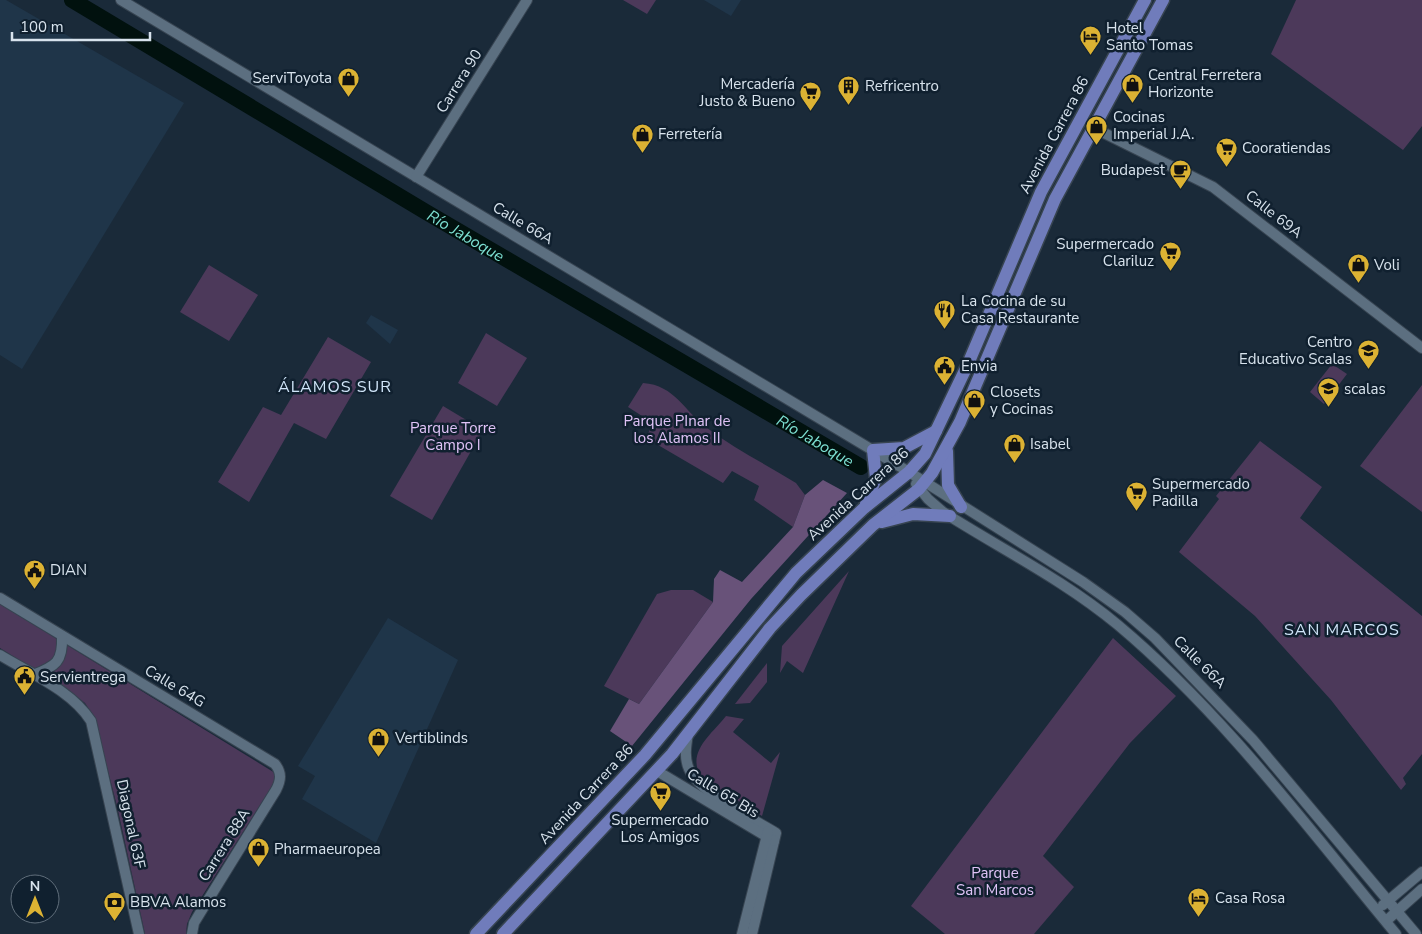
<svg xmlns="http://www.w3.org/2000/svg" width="1422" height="934" viewBox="0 0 1422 934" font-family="'Nunito Sans',sans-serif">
  <rect width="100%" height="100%" fill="#1a2a39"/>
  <!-- built -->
  <g fill="#1f3549">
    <polygon points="0,0 6,0 184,103 22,369 0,355"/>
    <polygon points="704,0 741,0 731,16"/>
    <polygon points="371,315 398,330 390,344 366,323"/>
    <polygon points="388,618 458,660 376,843 302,799 315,776 298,766"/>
  </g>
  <!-- green -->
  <g fill="#4c395a">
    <polygon points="623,0 656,0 647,14"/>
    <polygon points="1296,0 1422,0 1422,126 1403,150 1271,54"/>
    <polygon points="209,265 258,295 229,341 180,312"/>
    <polygon points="486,333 527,358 497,406 458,383"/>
    <polygon points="328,337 371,362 326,439 294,423 249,502 218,482 263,407 281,415"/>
    <polygon points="1332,364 1347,374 1324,404 1310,392"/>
    <path d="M643,383c32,2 42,29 64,45 28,21 60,37 89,55l9,12 -12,32 -39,-27 5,-14 -27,-15 -9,12 -77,-45 7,-15 -25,-16z"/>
    <polygon points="1422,385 1422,512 1360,466"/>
    <polygon points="443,406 483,430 432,520 390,496"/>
    <polygon points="1260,441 1322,487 1300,518 1422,616 1422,754 1403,778 1406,784 1401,790 1331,700 1255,616 1179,552 1219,499 1216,496"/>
    <polygon points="849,571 803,673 787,661 780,673 782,646"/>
    <polygon points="671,590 693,590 713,602 639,704 604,686 657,594"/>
    <polygon points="0,604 275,773 276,780 192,912 187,924 186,934 145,934 117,806 94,717 85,703 76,696 0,648"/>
    <polygon points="1113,638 1176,696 1130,743 1043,856 1074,887 1034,934 945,934 911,906"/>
    <polygon points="767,663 767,682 750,703 735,704"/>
    <path d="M726,716l18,3 -11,13 38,31 9,-11 -18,64 -60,-38c-17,-25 9,-43 24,-62z"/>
  </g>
  <!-- forest -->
  <polygon fill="#685279" points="823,480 847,493 751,599 632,746 610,731 629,699 639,704 713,602 714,579 720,570 742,582 793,527 805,495"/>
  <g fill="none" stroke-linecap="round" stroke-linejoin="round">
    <!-- river -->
    <path stroke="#01110e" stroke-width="16" id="s1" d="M72,0l354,212 435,255"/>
    <defs>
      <g id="minor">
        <polyline points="121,0 909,472 1083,582 1125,612 1155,638 1253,740 1416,934"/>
        <polyline points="1092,127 1213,187 1422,348"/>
        <polyline points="416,177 527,0"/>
        <path d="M916,484l12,15 15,13c58,37 121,68 175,113 106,89 190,203 278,309"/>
        <path d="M0,598l275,166c7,9 6,16 1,26l-76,123 -6,10 -2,11"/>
        <path d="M0,655c31,19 71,35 91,66l48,213"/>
        <path d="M33,675c23,-9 30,-13 29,-39"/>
        <path d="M688,734c-2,12 -4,24 1,35 11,25 63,49 87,64l-24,101"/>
        <polyline points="657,771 774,841"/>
        <polyline points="1383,905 1422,872"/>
        <polyline points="1386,921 1422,889"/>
        <polyline points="742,934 768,831"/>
      </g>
      <g id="major">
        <polyline points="947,451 948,485 961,507"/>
        <polyline points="866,504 876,478 873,450 904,448 936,431"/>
        <polyline points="882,522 913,514 950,516"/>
        <polyline points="476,934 645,755 796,573 864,508 909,472 925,454 968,364 1041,192 1145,0"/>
        <polyline points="503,934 672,754 770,628 801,595 873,525 919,489 932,473 960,422 1055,199 1163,0"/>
      </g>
    </defs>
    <!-- minor casing -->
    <use href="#minor" stroke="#374451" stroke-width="12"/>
    <!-- major casing -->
    <use href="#major" stroke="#374451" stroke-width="15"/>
    <!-- minor -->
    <use href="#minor" stroke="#5c6f80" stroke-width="10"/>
    <!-- major -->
    <use href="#major" stroke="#707cbb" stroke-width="12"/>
  </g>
  <!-- icons -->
  <defs>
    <symbol id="hotel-pin" viewBox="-11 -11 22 30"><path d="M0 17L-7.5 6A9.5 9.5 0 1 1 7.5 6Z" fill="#dcb233" stroke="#10202f"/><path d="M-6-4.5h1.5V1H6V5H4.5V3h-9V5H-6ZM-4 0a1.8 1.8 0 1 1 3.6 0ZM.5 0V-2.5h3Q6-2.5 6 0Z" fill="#111"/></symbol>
    <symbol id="shop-pin" viewBox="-11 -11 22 30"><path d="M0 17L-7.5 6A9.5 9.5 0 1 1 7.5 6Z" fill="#dcb233" stroke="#10202f"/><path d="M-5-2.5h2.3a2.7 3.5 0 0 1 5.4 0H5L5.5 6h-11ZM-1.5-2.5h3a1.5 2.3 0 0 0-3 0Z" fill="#111"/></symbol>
    <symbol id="building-pin" viewBox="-11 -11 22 30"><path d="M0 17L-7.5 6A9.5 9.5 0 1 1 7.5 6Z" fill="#dcb233" stroke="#10202f"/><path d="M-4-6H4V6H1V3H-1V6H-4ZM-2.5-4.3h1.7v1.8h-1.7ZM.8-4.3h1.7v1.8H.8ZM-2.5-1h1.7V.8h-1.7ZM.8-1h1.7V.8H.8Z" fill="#111"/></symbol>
    <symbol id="supermarket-pin" viewBox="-11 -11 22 30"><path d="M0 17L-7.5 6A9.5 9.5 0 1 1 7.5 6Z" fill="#dcb233" stroke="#10202f"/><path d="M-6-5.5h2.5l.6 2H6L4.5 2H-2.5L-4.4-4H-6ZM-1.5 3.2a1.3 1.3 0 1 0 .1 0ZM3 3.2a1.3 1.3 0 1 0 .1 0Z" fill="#111"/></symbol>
    <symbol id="cafe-pin" viewBox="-11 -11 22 30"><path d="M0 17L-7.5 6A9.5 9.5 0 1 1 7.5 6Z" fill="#dcb233" stroke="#10202f"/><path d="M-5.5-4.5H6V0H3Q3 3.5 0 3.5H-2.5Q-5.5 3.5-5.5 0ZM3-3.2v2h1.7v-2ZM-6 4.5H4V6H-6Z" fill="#111"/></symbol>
    <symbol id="restaurant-pin" viewBox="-11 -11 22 30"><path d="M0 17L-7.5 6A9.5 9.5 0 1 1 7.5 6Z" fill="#dcb233" stroke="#10202f"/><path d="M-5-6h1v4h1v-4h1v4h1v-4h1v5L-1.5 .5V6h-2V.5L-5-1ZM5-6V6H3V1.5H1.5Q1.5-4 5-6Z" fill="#111"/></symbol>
    <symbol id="university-pin" viewBox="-11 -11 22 30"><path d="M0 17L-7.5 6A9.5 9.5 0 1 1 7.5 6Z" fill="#dcb233" stroke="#10202f"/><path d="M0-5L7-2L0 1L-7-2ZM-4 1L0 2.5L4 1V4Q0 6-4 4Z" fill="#111"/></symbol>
    <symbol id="civic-pin" viewBox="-11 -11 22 30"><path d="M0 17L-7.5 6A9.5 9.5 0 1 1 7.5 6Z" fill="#dcb233" stroke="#10202f"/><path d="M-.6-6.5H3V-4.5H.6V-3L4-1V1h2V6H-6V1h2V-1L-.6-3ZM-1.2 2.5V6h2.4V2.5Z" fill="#111"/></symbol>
    <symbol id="school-pin" viewBox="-11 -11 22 30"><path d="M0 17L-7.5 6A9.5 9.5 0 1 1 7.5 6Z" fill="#dcb233" stroke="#10202f"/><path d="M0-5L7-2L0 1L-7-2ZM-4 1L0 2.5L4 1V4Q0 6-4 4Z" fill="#111"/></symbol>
    <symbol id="bank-pin" viewBox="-11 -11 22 30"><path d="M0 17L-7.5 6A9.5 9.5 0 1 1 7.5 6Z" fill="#dcb233" stroke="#10202f"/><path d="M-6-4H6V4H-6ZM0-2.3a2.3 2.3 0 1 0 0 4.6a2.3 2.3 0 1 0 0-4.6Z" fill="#111"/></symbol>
  </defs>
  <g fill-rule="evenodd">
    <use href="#hotel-pin" x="1078" y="24" width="25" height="34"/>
    <use href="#shop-pin" x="336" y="66" width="25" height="34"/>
    <use href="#shop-pin" x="1120" y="72" width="25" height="34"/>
    <use href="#building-pin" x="836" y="74" width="25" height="34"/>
    <use href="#supermarket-pin" x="798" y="80" width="25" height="34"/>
    <use href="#shop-pin" x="1084" y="114" width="25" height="34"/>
    <use href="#shop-pin" x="630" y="122" width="25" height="34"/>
    <use href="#supermarket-pin" x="1214" y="136" width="25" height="34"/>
    <use href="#cafe-pin" x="1168" y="158" width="25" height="34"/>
    <use href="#supermarket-pin" x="1158" y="240" width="25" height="34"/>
    <use href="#shop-pin" x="1346" y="252" width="25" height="34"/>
    <use href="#restaurant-pin" x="932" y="298" width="25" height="34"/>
    <use href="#university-pin" x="1356" y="338" width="25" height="34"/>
    <use href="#civic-pin" x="932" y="354" width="25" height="34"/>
    <use href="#school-pin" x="1316" y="376" width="25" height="34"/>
    <use href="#shop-pin" x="962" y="388" width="25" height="34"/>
    <use href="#shop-pin" x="1002" y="432" width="25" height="34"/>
    <use href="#supermarket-pin" x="1124" y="480" width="25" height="34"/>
    <use href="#civic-pin" x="22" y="558" width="25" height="34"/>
    <use href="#civic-pin" x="12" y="664" width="25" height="34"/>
    <use href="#shop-pin" x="366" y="726" width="25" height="34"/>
    <use href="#supermarket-pin" x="648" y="780" width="25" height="34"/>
    <use href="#shop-pin" x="246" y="836" width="25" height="34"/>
    <use href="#hotel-pin" x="1186" y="886" width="25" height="34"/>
    <use href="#bank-pin" x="102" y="890" width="25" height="34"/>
  </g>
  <g text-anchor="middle" stroke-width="5" stroke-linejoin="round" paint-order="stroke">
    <!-- poi labels -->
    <g font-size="15" fill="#d8e3ed" stroke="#10202f" text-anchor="start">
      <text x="1106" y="33">Hotel<tspan x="1106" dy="17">Santo Tomas</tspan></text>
      <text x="1148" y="80">Central Ferretera<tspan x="1148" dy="17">Horizonte</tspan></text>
      <text x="332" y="83" text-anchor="end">ServiToyota</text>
      <text x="795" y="89" text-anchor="end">Mercadería<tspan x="795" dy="17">Justo &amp; Bueno</tspan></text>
      <text x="865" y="91">Refricentro</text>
      <text x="1113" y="122">Cocinas<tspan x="1113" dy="17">Imperial J.A.</tspan></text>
      <text x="658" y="139">Ferretería</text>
      <text x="1242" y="153">Cooratiendas</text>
      <text x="1165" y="175" text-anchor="end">Budapest</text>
      <text x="1154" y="249" text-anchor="end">Supermercado<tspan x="1154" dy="17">Clariluz</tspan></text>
      <text x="1374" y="270">Voli</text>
      <text x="961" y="306">La Cocina de su<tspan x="961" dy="17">Casa Restaurante</tspan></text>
      <text x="1352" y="347" text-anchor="end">Centro<tspan x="1352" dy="17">Educativo Scalas</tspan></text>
      <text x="961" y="371">Envia</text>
      <text x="1344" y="394">scalas</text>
      <text x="990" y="397">Closets<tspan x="990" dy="17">y Cocinas</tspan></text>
      <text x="1030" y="449">Isabel</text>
      <text x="1152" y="489">Supermercado<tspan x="1152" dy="17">Padilla</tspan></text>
      <text x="50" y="575">DIAN</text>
      <text x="40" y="682">Servientrega</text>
      <text x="395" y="743">Vertiblinds</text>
      <text x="660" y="825" text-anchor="middle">Supermercado<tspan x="660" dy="17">Los Amigos</tspan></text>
      <text x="274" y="854">Pharmaeuropea</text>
      <text x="1215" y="903">Casa Rosa</text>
      <text x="130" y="907">BBVA Alamos</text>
    </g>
    <!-- street labels -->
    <g font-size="15" fill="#d8e3ed" stroke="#10202f">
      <text transform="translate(459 81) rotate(-58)" y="5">Carrera 90</text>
      <text transform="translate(1054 135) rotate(-62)" y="5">Avenida Carrera 86</text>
      <text transform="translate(1274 214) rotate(38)" y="5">Calle 69A</text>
      <text transform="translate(523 223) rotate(31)" y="5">Calle 66A</text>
      <text transform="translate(858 494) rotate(-42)" y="5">Avenida Carrera 86</text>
      <text transform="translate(1200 662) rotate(45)" y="5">Calle 66A</text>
      <text transform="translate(175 686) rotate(31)" y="5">Calle 64G</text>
      <text transform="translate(723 793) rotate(31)" y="5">Calle 65 Bis</text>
      <text transform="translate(586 794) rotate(-47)" y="5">Avenida Carrera 86</text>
      <text transform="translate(131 824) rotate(78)" y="5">Diagonal 63F</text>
      <text transform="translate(224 845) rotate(-58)" y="5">Carrera 88A</text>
    </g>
    <!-- park labels -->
    <g font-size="15" fill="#e0c3f7" stroke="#10202f">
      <text x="677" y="426">Parque PInar de<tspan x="677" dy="17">los Alamos II</tspan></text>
      <text x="453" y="433">Parque Torre<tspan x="453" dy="17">Campo I</tspan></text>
      <text x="995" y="878">Parque<tspan x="995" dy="17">San Marcos</tspan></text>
    </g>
    <!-- water labels -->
    <g font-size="16" font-style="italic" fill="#7cdfd1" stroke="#10202f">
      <text dy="6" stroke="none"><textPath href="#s1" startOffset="459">Río Jaboque</textPath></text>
      <text dy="6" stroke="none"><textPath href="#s1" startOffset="864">Río Jaboque</textPath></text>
    </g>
    <!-- neighbourhood labels -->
    <g font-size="16" letter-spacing="1" fill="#d1e6fa" stroke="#10202f">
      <text x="335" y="392">ÁLAMOS SUR</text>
      <text x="1342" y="635">SAN MARCOS</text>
    </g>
  </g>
  <!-- north arrow -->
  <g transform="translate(35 899)"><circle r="24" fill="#10202f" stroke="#606e7b"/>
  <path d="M0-4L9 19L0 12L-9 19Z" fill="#dcb233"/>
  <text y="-8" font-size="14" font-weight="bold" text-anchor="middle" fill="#d8e3ed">N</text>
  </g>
  <!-- scale -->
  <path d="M12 32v8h138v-8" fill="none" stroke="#d8e3ed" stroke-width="2.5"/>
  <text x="20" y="32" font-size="15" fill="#d8e3ed" stroke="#10202f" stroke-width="4" paint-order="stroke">100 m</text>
</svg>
